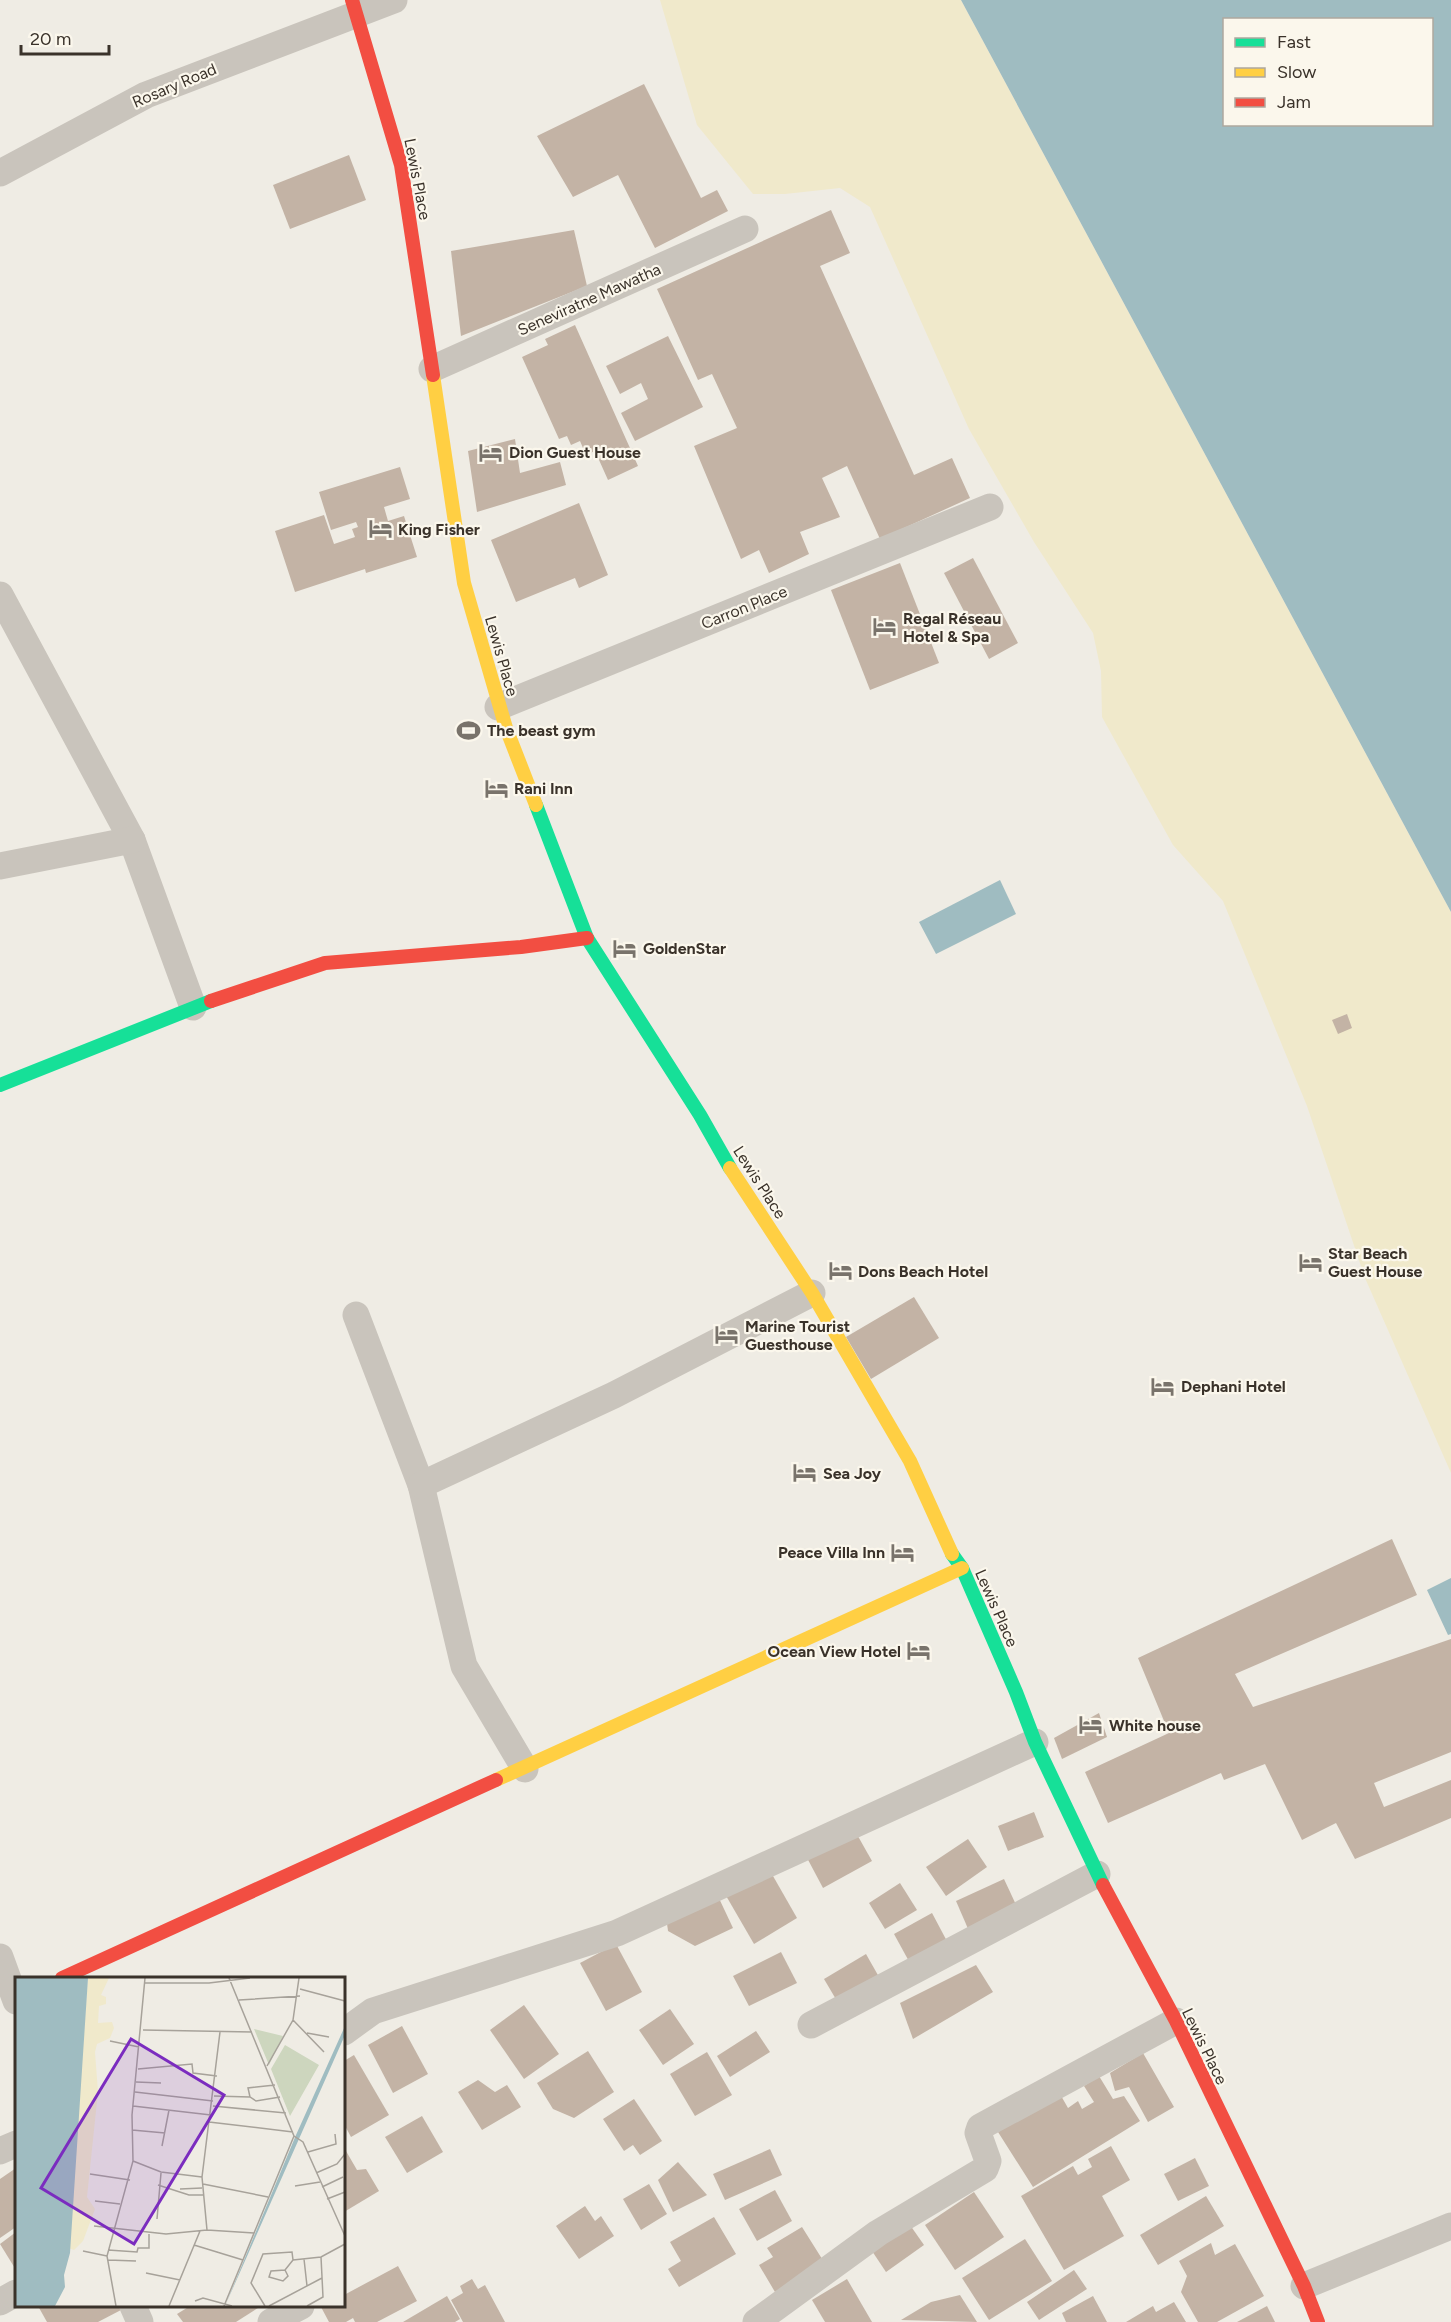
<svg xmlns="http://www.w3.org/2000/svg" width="1451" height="2322" viewBox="0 0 1451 2322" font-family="Figtree,sans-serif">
  <rect width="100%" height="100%" fill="#efece4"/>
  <!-- sand -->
  <polygon fill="#f0e9cb" points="660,0 961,0 1438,888 1451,912 1451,1473 1365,1278 1307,1106 1223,901 1173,845 1102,717 1101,671 1093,633 1034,542 969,429 870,207 840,188 785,194 753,194 697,125"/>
  <!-- water -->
  <g fill="#9fbcc1" fill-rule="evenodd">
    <path d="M961,0h490v912l-13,-24zM1224,20h208v104h-208z"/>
    <polygon points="1000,880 1016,914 936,954 919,922"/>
    <polygon points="1451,1578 1451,1634 1448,1635 1427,1590"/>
  </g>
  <!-- building -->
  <g fill="#c3b3a5">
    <polygon points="644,84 701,198 717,190 728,211 655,248 618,175 573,197 537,136"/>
    <polygon points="349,155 366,200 290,229 273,185"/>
    <polygon points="831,210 850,253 820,266 914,475 952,458 970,498 880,539 847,466 822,478 840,517 800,532 809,554 769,573 759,550 741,559 694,446 737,428 712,374 698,380 657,289"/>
    <polygon points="574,230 587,286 461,336 451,251"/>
    <polygon points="575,325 638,466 608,480 595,451 586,455 580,441 571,445 567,436 559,439 522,357 548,345 545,339"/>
    <polygon points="668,336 703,407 635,441 621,413 648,399 641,383 620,394 606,366"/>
    <polygon points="515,439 520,473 560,462 566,485 477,512 468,451"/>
    <polygon points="400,467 410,499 384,507 388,521 404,516 417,557 366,573 365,569 295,592 275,531 324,515 334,544 355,537 352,529 358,527 356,522 331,530 319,492"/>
    <polygon points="579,503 608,575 579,588 575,578 516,602 491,540"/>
    <polygon points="973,558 1018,643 989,659 944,573"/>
    <polygon points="900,563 939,663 870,690 831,590"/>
    <polygon points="1347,1014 1352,1028 1338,1034 1332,1020"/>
    <polygon points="914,1297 939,1338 871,1379 846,1337"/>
    <polygon points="1392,1539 1417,1595 1235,1674 1253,1707 1451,1639 1451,1752 1374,1783 1384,1807 1451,1780 1451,1818 1355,1859 1336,1823 1302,1840 1265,1764 1224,1780 1221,1773 1108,1823 1085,1772 1169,1733 1138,1658"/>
    <polygon points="1099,1713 1107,1737 1062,1759 1054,1738"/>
    <polygon points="1034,1812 1044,1837 1008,1851 998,1826"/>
    <polygon points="855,1831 872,1861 823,1888 806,1856"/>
    <polygon points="968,1839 987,1867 946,1896 926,1867"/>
    <polygon points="769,1869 797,1918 754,1944 725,1894"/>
    <polygon points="1004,1879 1018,1909 969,1931 956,1901"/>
    <polygon points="900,1883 917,1910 885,1929 869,1903"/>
    <polygon points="716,1892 733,1928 695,1946 668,1931 666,1916"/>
    <polygon points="932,1913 949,1945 911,1965 894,1934"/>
    <polygon points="616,1944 642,1992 606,2011 580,1963"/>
    <polygon points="781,1952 797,1983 749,2006 733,1976"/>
    <polygon points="866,1954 879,1977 837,2001 824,1979"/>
    <polygon points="976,1965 993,1992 913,2039 900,2003"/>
    <polygon points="524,2005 559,2054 524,2079 490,2030"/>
    <polygon points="670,2009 694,2044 663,2065 639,2030"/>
    <polygon points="402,2026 428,2074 393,2093 368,2045"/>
    <polygon points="756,2031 770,2052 730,2077 717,2056"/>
    <polygon points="588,2051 614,2092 574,2118 553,2109 537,2083"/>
    <polygon points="707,2052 732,2095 695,2116 670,2074"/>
    <polygon points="1143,2053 1174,2107 1148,2122 1129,2087 1115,2091 1110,2073"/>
    <polygon points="354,2055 389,2115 351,2137 344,2124 344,2061"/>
    <polygon points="1099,2076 1113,2099 1124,2096 1140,2121 1033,2187 998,2132 1060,2094 1068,2108 1078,2101 1082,2109 1094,2102 1084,2086"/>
    <polygon points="478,2080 495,2092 507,2085 521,2107 482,2130 458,2092"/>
    <polygon points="634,2099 662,2141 640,2155 633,2145 624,2151 603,2119"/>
    <polygon points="422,2116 443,2152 407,2173 385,2137"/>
    <polygon points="1111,2146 1130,2180 1102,2196 1124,2236 1064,2270 1021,2196 1073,2166 1078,2175 1092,2167 1088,2159"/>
    <polygon points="770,2149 782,2175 725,2200 713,2174"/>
    <polygon points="346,2151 357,2170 366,2169 379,2191 344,2212 344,2153"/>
    <polygon points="1195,2158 1209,2186 1178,2201 1164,2174"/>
    <polygon points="678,2162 707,2195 673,2212 658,2180"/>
    <polygon points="16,2168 16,2227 0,2238 0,2179"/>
    <polygon points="649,2184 667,2214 641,2230 623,2199"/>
    <polygon points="775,2190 792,2221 757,2241 739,2209"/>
    <polygon points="974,2192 1004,2237 955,2270 925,2225"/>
    <polygon points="1206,2196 1224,2226 1158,2265 1140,2235"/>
    <polygon points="585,2206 595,2221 601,2216 614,2236 579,2259 556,2226"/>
    <polygon points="714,2217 736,2254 679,2287 668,2269 681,2261 670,2242"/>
    <polygon points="910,2225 924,2245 886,2272 872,2251"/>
    <polygon points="802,2227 824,2262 775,2292 759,2265 773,2257 767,2248"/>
    <polygon points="16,2232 16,2270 0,2244"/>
    <polygon points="1025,2239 1052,2281 989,2320 962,2278"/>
    <polygon points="1211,2243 1215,2255 1235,2244 1264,2296 1217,2322 1198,2322 1181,2292 1187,2276 1179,2261"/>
    <polygon points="398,2266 417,2301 377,2322 355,2322 353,2318 346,2322 329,2322 321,2307 344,2306 344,2295"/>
    <polygon points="1074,2270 1087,2289 1039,2320 1027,2302"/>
    <polygon points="472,2279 478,2289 485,2285 505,2322 463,2322 451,2300 463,2293 460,2286"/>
    <polygon points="847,2279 872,2322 825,2322 812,2300"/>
    <polygon points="960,2295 977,2322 901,2320 931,2302"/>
    <polygon points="447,2296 460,2319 455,2322 403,2322"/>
    <polygon points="1093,2296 1107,2322 1066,2322 1062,2313"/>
    <polygon points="1174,2302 1186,2322 1126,2322 1153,2306 1156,2312"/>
    <polygon points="38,2306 118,2306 121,2310 98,2322 47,2322"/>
    <polygon points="190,2306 261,2306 236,2322 183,2322 177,2314"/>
    <polygon points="1267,2306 1275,2322 1237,2322"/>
  </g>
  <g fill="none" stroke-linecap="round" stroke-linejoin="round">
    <!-- street -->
    <g stroke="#c9c4bc" stroke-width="27">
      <polyline points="0,173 146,95 394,0"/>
      <polyline points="432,369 745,229"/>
      <polyline points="0,595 132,840 193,1007"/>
      <polyline points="498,707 990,507"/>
      <polyline points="0,866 132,840"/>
      <polyline points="356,1315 421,1485 464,1666 525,1769"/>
      <polyline points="421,1485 614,1395 812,1293"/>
      <polyline points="0,1957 16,2001"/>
      <polyline points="811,2025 1097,1874"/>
      <polyline points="344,2032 373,2011 617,1933 1035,1742"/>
      <polyline points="0,2151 16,2144"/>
      <polyline points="1304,2286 1451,2226"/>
      <polyline points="0,2302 16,2293"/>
      <polyline points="133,2306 140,2322"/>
      <polyline points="271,2322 301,2306"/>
      <polyline points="756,2322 878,2233 985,2169 988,2161 978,2133 980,2127 1176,2021"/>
    </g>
    <!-- fast -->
    <g stroke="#16e098" stroke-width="14">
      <polyline points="536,805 587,938 700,1115 730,1168"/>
      <polyline points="0,1085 211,1001"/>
      <polyline points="952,1554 962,1568 1016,1692 1035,1742 1103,1885"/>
    </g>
    <!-- slow -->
    <g stroke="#ffcf43" stroke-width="14">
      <polyline points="433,375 464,583 506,728 536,805"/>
      <polyline points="730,1168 812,1293 910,1461 952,1554"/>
      <polyline points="496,1780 962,1568"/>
    </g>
    <!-- jam -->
    <g stroke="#f24e42" stroke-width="14">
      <polyline points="352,0 401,165 433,375"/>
      <polyline points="211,1001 325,963 521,947 587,938"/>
      <polyline points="1103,1885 1176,2021 1304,2286 1318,2322"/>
      <polyline points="62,1978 496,1780"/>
    </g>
  </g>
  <!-- icons -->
  <defs>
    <symbol id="hotel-bare" viewBox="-9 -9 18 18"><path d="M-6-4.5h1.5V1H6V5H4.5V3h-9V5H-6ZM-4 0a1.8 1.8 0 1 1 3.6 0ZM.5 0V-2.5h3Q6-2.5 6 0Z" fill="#79736b" stroke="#fbf7ec" stroke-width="2.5" paint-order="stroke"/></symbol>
    <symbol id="stadium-bare" viewBox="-9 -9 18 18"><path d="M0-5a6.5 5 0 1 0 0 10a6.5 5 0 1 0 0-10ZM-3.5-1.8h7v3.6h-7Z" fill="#79736b" stroke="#fbf7ec" stroke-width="2.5" paint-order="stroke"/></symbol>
  </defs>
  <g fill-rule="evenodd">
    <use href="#hotel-bare" x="474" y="436" width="33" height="33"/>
    <use href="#hotel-bare" x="364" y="512" width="33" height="33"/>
    <use href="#hotel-bare" x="868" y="610" width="33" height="33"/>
    <use href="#stadium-bare" x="452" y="714" width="33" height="33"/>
    <use href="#hotel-bare" x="480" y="772" width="33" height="33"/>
    <use href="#hotel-bare" x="608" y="932" width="33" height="33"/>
    <use href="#hotel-bare" x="1294" y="1246" width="33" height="33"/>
    <use href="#hotel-bare" x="824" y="1254" width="33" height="33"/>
    <use href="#hotel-bare" x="710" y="1318" width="33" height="33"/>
    <use href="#hotel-bare" x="1146" y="1370" width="33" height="33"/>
    <use href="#hotel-bare" x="788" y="1456" width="33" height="33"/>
    <use href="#hotel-bare" x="886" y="1536" width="33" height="33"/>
    <use href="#hotel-bare" x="902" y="1634" width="33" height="33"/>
    <use href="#hotel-bare" x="1074" y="1708" width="33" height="33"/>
  </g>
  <g text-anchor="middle" stroke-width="4.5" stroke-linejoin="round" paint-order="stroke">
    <!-- street labels -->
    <g font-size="16" fill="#3a322a" stroke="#fbf7ec">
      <text transform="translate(174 85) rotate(-23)" y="6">Rosary Road</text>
      <text transform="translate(418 179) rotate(79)" y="6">Lewis Place</text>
      <text transform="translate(589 299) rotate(-24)" y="6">Seneviratne Mawatha</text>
      <text transform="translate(744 607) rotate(-22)" y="6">Carron Place</text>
      <text transform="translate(502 656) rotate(74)" y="6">Lewis Place</text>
      <text transform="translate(760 1182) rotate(57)" y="6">Lewis Place</text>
      <text transform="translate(997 1608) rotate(66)" y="6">Lewis Place</text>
      <text transform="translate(1205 2046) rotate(64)" y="6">Lewis Place</text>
    </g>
    <!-- poi labels -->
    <g font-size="16" font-weight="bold" fill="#3a322a" stroke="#fbf7ec" text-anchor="start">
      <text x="509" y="458">Dion Guest House</text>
      <text x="398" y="535">King Fisher</text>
      <text x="903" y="624">Regal Réseau<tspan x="903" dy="18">Hotel &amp; Spa</tspan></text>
      <text x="487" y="736">The beast gym</text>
      <text x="514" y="794">Rani Inn</text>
      <text x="643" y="954">GoldenStar</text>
      <text x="1328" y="1259">Star Beach<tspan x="1328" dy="18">Guest House</tspan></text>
      <text x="858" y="1277">Dons Beach Hotel</text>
      <text x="745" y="1332">Marine Tourist<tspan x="745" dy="18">Guesthouse</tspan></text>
      <text x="1181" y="1392">Dephani Hotel</text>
      <text x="823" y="1479">Sea Joy</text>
      <text x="885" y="1558" text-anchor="end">Peace Villa Inn</text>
      <text x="901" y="1657" text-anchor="end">Ocean View Hotel</text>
      <text x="1109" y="1731">White house</text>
    </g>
  </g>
  <!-- overview -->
  <g transform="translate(15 1977)">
    <rect width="330" height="330" fill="#efece4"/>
    <path d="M239,52l29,7 -14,29zM270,68l34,20 -29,51 -19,-47z" fill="#cdd6be"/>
    <path d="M73,1h21l-8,17 5,2v7l-7,2 -1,17 14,-1 2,6 -4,10 -13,6 -2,8 3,40 -11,105 8,12 -12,32 -9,9 -6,-2z" fill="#f0e9cb"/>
    <path d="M0,1h73l-18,275 -6,22 1,12 -10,19h-40zM330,49v9l-120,271 71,-171z" fill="#9fbcc1"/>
    <path fill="none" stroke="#a7a29a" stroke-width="1.5" d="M214,1l65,158 9,6 42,94M130,6h64l41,-5M285,12l45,12M224,23l61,-4M278,43l31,32M128,53l109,2M292,56l22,4M95,64l29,6M252,89l26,-46 6,-42M123,92l54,-5 1,9 24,3M121,105l25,1M120,115l78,9M199,119l36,1 6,4 24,-4M235,120l-2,-9 27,-3M118,129l78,9M198,129l73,7M194,145l84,10M117,153l33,3M147,169l7,-36M293,175l28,-8 -1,-10M118,184l28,11 41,5M301,196l21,-9 8,-10M75,197l40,6M188,207l65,13M143,208l31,10h14M280,209l25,-4M307,210l21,-10M165,212l22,-1M312,222l18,-7M80,224l25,3M142,242l4,-46M79,249l72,8 41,-4 47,3M192,253l-5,-53 18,-145M179,268l49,15M93,273l29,2 1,-4h11v-14M68,274l24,5M289,282l3,27M93,283l28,1M278,283l28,-3 24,-13M131,296l34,7M180,324l8,-3 29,8M101,329l-9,-50 26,-95 -1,-46 13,-137M154,329l31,-75M209,329l70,-170M250,329l-14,-23 12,-29 29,-2 1,8 -8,10 -14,1 -2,6 14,4 5,-5 -3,-6M254,329l53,-28M292,329l16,-9 -2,-40"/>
    <path fill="#7b2cbf" fill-opacity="0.15" stroke="#7b2cbf" stroke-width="3" d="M116,62l93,56 -90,149 -93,-56z"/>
    <rect width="330" height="330" fill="none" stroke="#3a322a" stroke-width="3"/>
  </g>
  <!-- legend -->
  <rect x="1223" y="18" width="210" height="108" fill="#fbf7ec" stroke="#aea89e" stroke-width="1.5"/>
  <rect x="1235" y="38" width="30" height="9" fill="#16e098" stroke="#aea89e" stroke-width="1.5"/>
  <text x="1277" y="48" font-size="18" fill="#3a322a">Fast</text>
  <rect x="1235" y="68" width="30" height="9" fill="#ffcf43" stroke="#aea89e" stroke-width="1.5"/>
  <text x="1277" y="78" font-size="18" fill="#3a322a">Slow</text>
  <rect x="1235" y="98" width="30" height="9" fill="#f24e42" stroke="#aea89e" stroke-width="1.5"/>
  <text x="1277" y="108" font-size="18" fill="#3a322a">Jam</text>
  <!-- scale -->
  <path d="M21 45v9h88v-9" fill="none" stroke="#3a322a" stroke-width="3"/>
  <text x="30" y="45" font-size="18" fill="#3a322a" stroke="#fbf7ec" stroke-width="4.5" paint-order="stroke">20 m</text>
</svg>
